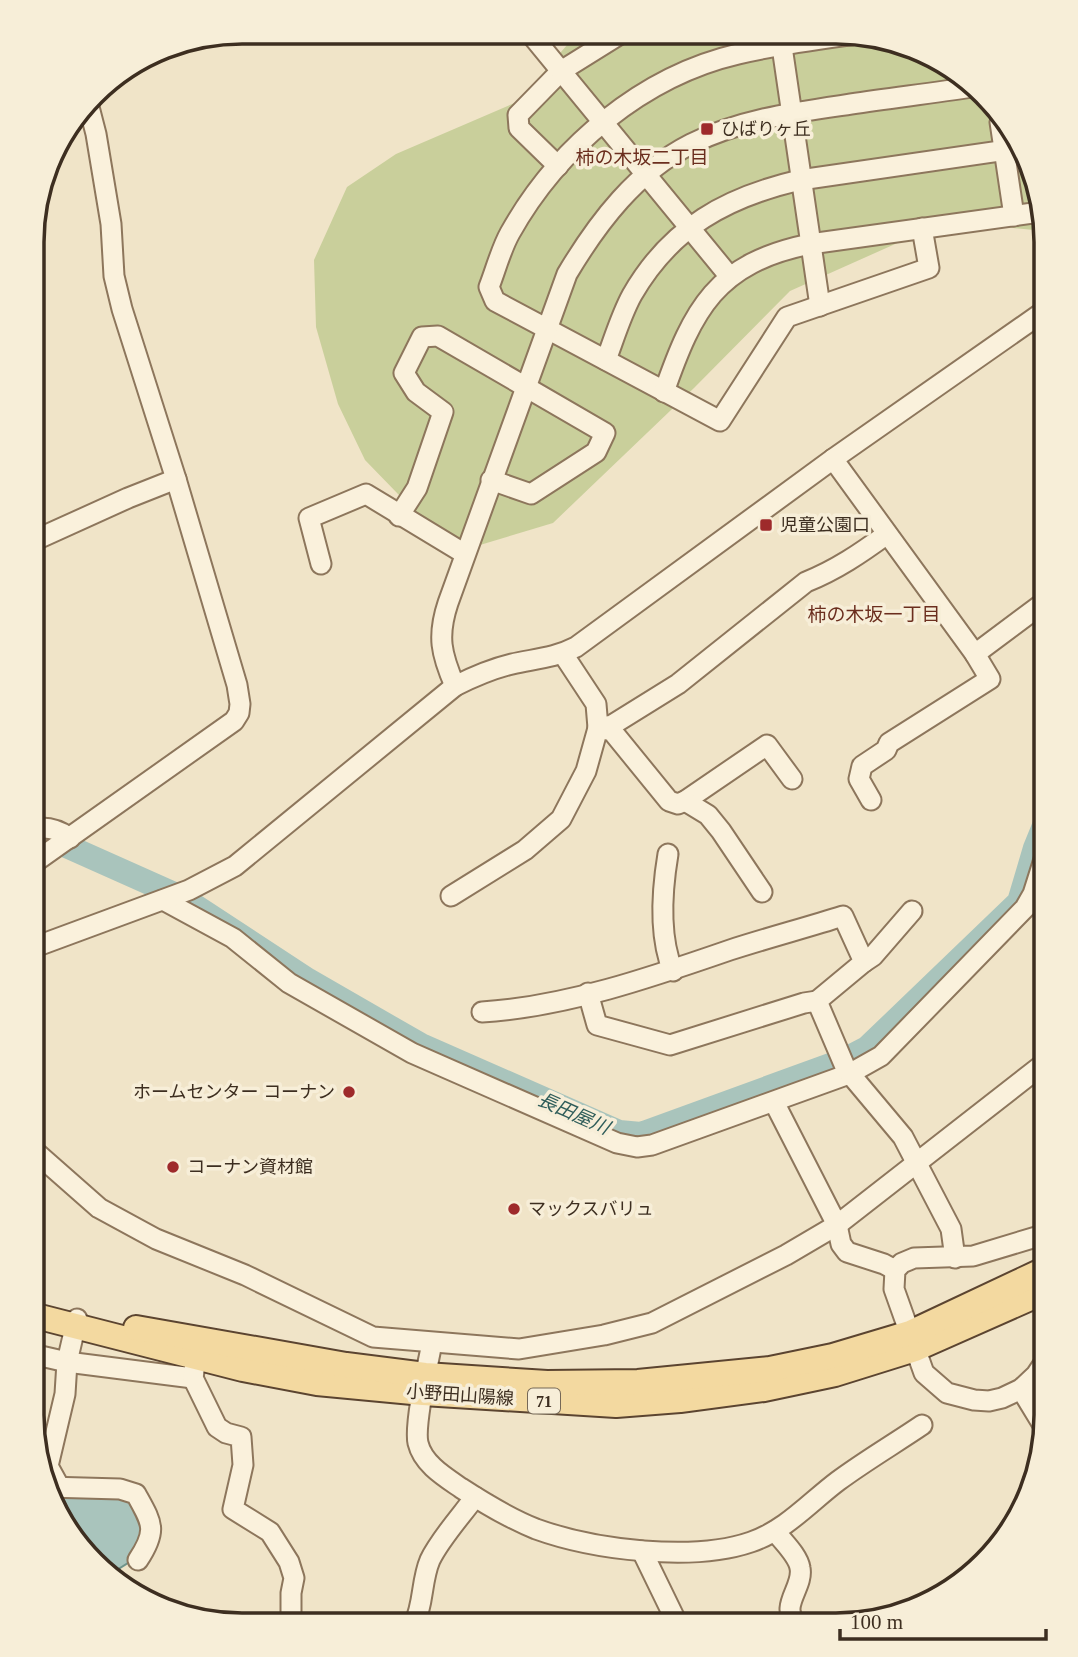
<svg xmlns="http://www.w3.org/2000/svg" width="1078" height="1657" viewBox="0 0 1078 1657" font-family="'Times New Roman','Noto Sans JP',serif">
  <rect width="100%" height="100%" fill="#f0e4c8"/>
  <!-- green -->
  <polygon fill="#c9cf9b" points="573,32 864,33 964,75 1030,161 1044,231 994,226 931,228 790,291 694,388 553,523 480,545 431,528 365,460 338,404 316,327 314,260 347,187 396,154 519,101 573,38"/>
  <!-- water -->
  <polygon fill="#a9c4bc" stroke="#6f938a" stroke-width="2" points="48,1496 127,1497 144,1529 131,1561 109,1575"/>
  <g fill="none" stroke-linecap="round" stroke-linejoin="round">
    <!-- river -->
    <polyline stroke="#a9c4bc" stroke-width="24" points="32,840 53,840 183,898 308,980 421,1045 619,1132 641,1134 844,1060 867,1048 1019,902 1035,848 1046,821"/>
    <defs>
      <g id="minor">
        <polyline points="529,32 561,71 518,115 519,128 558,166"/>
        <polyline points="622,33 561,71 730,277"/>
        <polyline points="780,33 820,306"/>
        <path d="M864,33c-42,6 -84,11 -126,21 -95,22 -180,93 -228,179 -9,16 -14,36 -21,54l6,14 225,120 67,-104 142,-49 -7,-40"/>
        <polyline points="1000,122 1014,216"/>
        <path d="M606,360c8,-21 15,-45 26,-65 39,-68 95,-98 168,-115l221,-32"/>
        <path d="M664,392c29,-83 52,-129 146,-148l230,-32"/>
        <polyline points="833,459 975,654 990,679 889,743 886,750 862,766 859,779 871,800"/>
        <polyline points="399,516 417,488 443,412 416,392 404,373 422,337 438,336 605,433 596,452 531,494 491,480"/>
        <polyline points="33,541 128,498 176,479"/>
        <polyline points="321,564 309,518 366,494 465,554"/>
        <polyline points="563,654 596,704 598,728 612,731 669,801 678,804 685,801 767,745 792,779"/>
        <polyline points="975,654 1046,601"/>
        <path d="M455,686c-14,-32 -18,-50 -7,-83l119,-329c31,-52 69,-102 124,-130 50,-25 106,-32 160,-40 41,-6 82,-11 122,-17"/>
        <polyline points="685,801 708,815 721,831 762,892"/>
        <path d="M32,829c15,-3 26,0 38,9"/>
        <path d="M668,854c-6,36 -9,83 5,117"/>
        <polyline points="32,864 234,721 239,713 240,704 237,685 176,479 122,309 114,276 111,224 96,134 88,103"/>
        <path d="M451,896l74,-46 36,-31 25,-48 12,-43 14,-3 66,-41 128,-102c30,-12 55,-29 81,-48"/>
        <polyline points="163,900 233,938 289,983 412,1053 617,1143 637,1147 652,1145 849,1074 881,1056 1025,908 1033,894 1046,853"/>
        <path d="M32,948l157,-58 46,-24 220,-180c18,-9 36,-17 57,-22 22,-5 43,-6 64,-17l257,-188 213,-149"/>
        <polyline points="864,962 873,956 912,911"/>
        <polyline points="588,993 597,1025 670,1045 804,1003 817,1001"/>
        <path d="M482,1012c83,-5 170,-35 248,-62 37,-12 75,-22 113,-34l21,46 -47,39 29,68 57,68 48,92 4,29"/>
        <polyline points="774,1102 837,1225 841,1244 847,1252 884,1264 895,1270"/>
        <polyline points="32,1149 99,1208 156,1239 245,1275 373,1337 519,1349 604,1335 652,1323 786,1255 837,1225 1046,1062"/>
        <path d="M432,1343c-4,20 -18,82 -14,100 5,21 27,34 43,45 23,15 50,31 75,41 58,21 157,33 215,13 35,-12 59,-40 87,-61 27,-20 56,-37 84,-56"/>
        <polyline points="32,1354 67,1362 193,1378"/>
        <polyline points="196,1357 193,1378 217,1427 226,1433 241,1437 243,1465 233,1509 270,1532 289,1562 294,1578 291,1593 291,1624"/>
        <polyline points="1046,1360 1036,1375 1021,1389 1002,1398 989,1401 974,1400 947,1393 924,1373 894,1289 895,1270 902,1263 914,1258 973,1256 1046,1234"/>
        <polyline points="1021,1389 1046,1430"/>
        <polyline points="59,1486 48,1466 65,1394 67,1362 77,1319"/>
        <path d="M47,1487l73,2 16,5c16,29 22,36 2,66"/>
        <path d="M775,1531c7,10 23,24 25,37 4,20 -22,38 -3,57"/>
        <polyline points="642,1551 678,1625"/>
        <path d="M414,1624c10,-20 7,-43 16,-64 10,-21 31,-44 45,-63"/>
      </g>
      <g id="major">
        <polyline points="32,1315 243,1369 317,1383 423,1393 616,1405 680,1400 764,1389 835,1374 915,1349 1046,1291"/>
        <polyline points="136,1328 346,1365 425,1375 547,1383 638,1382 770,1369 833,1356 910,1333 1046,1269"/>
      </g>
    </defs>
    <!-- minor casing -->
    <use href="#minor" stroke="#8d765c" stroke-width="23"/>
    <!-- major casing -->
    <use href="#major" stroke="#5b4430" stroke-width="28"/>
    <!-- minor -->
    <use href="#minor" stroke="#faf1dc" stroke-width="19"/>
    <!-- major -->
    <use href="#major" stroke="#f3d9a0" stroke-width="24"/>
  </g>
  <!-- markers -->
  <g fill="#9e2a2b" stroke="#f7eed8" stroke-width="2.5">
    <rect x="700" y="122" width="14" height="14" rx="3.5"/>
    <rect x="759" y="518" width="14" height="14" rx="3.5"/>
    <circle cx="349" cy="1092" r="7"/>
    <circle cx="173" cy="1167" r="7"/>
    <circle cx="514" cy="1209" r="7"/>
  </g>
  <g text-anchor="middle" stroke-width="7" stroke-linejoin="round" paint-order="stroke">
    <!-- shield labels -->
    <rect fill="#f7eed8" stroke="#756857" stroke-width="2" x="528" y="1388.5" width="32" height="25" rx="5"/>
    <g font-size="16" font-weight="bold" fill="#3d2e20">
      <text x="544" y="1407">71</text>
    </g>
    <!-- poi labels -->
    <g font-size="18" fill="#3d2e20" stroke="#f7eed8" text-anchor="start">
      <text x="721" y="135">ひばりヶ丘</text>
      <text x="780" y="531">児童公園口</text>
      <text x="335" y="1098" text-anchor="end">ホームセンター コーナン</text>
      <text x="187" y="1173">コーナン資材館</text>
      <text x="528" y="1215">マックスバリュ</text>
    </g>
    <!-- street labels -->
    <g font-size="18" fill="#3d2e20" stroke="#f7eed8">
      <text transform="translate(460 1395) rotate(4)" y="6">小野田山陽線</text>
    </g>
    <!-- neighbourhood labels -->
    <g font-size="19" fill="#6b2e1e" stroke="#f7eed8">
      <text x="642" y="164">柿の木坂二丁目</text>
      <text x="874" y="621">柿の木坂一丁目</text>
    </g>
    <!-- water labels -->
    <g font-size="19" font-style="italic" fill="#2f5d5a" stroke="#f7eed8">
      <text transform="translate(574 1113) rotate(24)" y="7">長田屋川</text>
    </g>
  </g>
  <!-- crop -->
  <path d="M0 0H1078V1657H0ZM242 44H836A198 198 0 0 1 1034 242V1415A198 198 0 0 1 836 1613H242A198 198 0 0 1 44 1415V242A198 198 0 0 1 242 44Z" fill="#f7eed8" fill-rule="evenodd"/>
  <path fill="none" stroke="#3d2e20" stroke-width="3.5" d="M242 44H836A198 198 0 0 1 1034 242V1415A198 198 0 0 1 836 1613H242A198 198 0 0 1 44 1415V242A198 198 0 0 1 242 44Z"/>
  <!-- scale -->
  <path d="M840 1629v10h206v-10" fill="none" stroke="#3d2e20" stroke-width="3.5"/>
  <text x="850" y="1629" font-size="21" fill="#3d2e20" stroke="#f7eed8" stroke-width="5" paint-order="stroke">100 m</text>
</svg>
